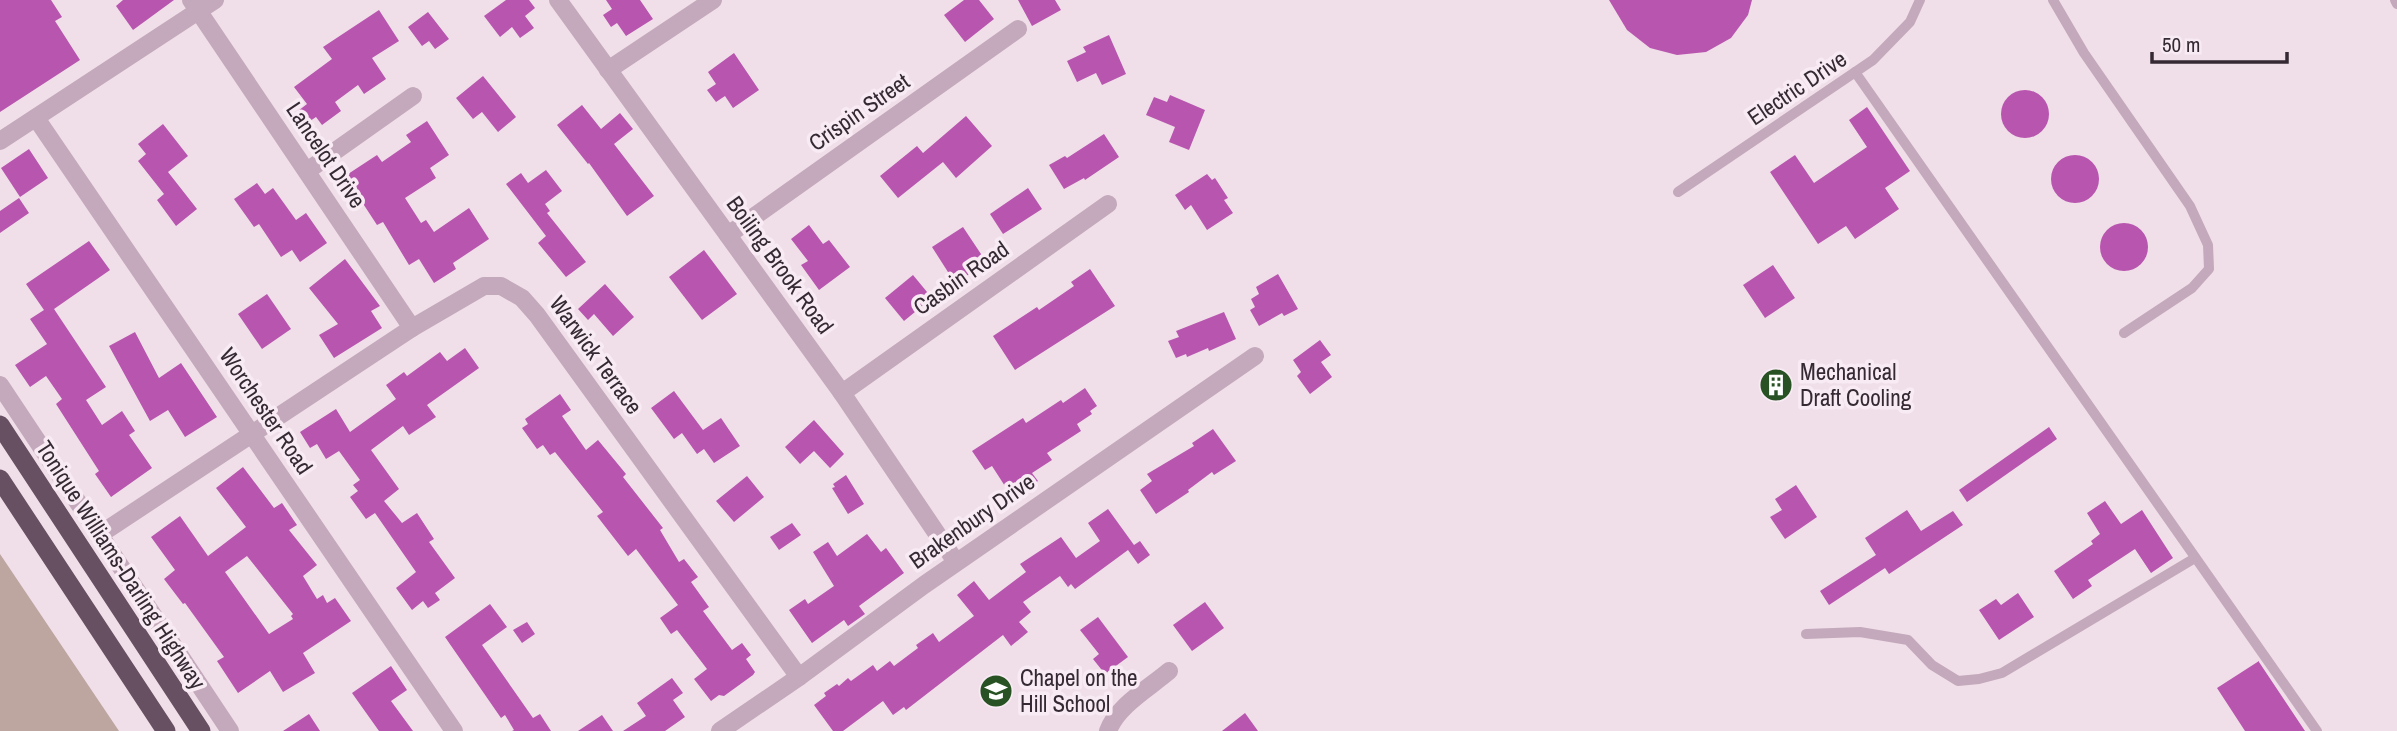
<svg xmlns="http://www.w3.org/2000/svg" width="2397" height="731" viewBox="0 0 2397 731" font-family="'Archivo Narrow',sans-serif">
  <rect width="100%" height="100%" fill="#f0dfe9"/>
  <!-- green -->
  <polygon fill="#bda5a0" points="0,554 119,731 0,731"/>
  <!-- building -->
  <g fill="#b855af" fill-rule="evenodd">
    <polygon points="0,0 51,0 62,17 55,21 80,60 0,112"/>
    <polygon points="123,0 174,0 133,30 116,6"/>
    <polygon points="506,0 529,0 535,8 525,16 534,28 520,38 512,27 500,37 484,16"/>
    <polygon points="606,0 640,0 653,19 626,36 617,23 611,27 603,15 612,9"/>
    <polygon points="964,0 979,0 994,19 965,42 944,15"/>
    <polygon points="1018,0 1055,0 1061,10 1032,26"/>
    <polygon points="1609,0 1752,0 1748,15 1731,38 1706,52 1677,55 1650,48 1627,30"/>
    <polygon points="379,10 399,41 372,58 386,79 364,94 358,85 335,102 341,111 322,125 316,117 307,123 298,111 307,104 294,87 332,59 323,47"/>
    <polygon points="428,12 449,39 435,49 429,41 422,46 408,27"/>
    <polygon points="1109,35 1126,74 1102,85 1096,73 1077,82 1067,61 1086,52 1083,47"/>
    <polygon points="734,53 759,90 733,108 725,96 716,102 707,90 716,84 708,72"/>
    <polygon points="483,76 516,117 498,132 482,112 473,119 456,98"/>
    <circle cx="2025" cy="114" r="24"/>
    <polygon points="1170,95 1205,110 1189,150 1169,142 1175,127 1146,115 1154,97 1167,102"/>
    <polygon points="582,105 601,129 620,113 633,129 614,144 654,196 627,216 589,163 588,164 557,125"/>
    <polygon points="1867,107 1910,171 1885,188 1899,209 1855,239 1846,226 1818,244 1770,172 1795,155 1814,183 1867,147 1849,120"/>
    <polygon points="966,116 992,146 956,178 943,162 898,198 880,176 917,146 923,153"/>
    <polygon points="427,121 449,155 430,168 436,178 405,198 421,223 426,220 434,232 469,208 489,239 453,263 456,269 434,283 419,259 409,265 383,222 377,225 345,176 377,155 382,162 411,142 406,135"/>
    <polygon points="163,124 188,156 168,172 197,209 176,226 157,200 164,194 138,161 146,154 138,144"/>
    <polygon points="1104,134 1119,157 1085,180 1084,178 1064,189 1049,165 1065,156 1067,158"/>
    <polygon points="29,149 48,178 20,197 1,168"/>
    <circle cx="2075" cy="179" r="24"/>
    <polygon points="546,170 562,191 545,204 550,211 547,213 586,262 566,277 538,243 546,236 506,184 521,173 528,183"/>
    <polygon points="1207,174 1212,180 1215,178 1228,198 1224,200 1233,213 1207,230 1191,205 1185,210 1175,195"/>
    <polygon points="257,183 265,194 273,188 296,220 306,213 327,243 300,262 292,250 281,257 259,224 254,227 234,199"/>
    <polygon points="1028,188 1042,209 1003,234 990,214"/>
    <polygon points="19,198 29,213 0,233 0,211"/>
    <circle cx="2124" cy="247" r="24"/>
    <polygon points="809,225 823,244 829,240 850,267 819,290 801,265 808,261 791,239"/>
    <polygon points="963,227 987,263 955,283 932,247"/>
    <polygon points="89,241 110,270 54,309 106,387 86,400 102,425 122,411 135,431 129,435 152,468 111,497 95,474 99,471 56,404 62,399 46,376 30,387 15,365 47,344 30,319 44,310 26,284"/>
    <polygon points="704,250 737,294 702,320 669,277"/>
    <polygon points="345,259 380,306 371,311 382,328 334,358 319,335 338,324 309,288"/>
    <polygon points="1773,265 1795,298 1765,318 1743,285"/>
    <polygon points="1090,269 1115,306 1015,370 993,336 1037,307 1039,310 1074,286 1071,282"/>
    <polygon points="1278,274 1298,309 1284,316 1282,313 1259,326 1250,310 1255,307 1251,299 1259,294 1256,287"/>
    <polygon points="913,275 932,298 904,321 885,298"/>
    <polygon points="605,284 634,317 613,336 594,314 588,320 578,309"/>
    <polygon points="267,294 291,329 262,349 238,314"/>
    <polygon points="1224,312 1236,339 1209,351 1208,348 1187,357 1186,354 1176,358 1168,341 1179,337 1176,331"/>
    <polygon points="135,332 159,378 181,363 217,417 185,437 168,410 150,421 109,346"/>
    <polygon points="1320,340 1331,355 1321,362 1332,377 1310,394 1297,376 1301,372 1293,360"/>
    <polygon points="465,348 479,368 427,405 436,417 409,435 403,426 371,450 399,489 384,501 402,523 417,513 434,539 429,542 455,578 435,593 440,600 428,608 423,601 412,610 396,588 416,572 375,513 366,519 350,497 358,491 353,485 360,480 339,451 326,459 317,444 310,448 300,432 336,409 350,432 396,399 386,385 404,372 407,376 440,352 447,361"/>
    <polygon points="1085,388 1097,406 1090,411 1092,414 1077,424 1081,431 1047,453 1052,460 1032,473 1038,481 1012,497 992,466 985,470 972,451 1023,418 1026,423 1061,400 1063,403"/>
    <polygon points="674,391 703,430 721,418 740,446 714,463 704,449 697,454 682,433 674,439 651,408"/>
    <polygon points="560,394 571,410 562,416 586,450 598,440 626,474 623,477 663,528 660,530 679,562 684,559 698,577 691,582 709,607 703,611 732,650 742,643 751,655 746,659 755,672 753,675 724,696 719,695 711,701 694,679 707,669 677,630 671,634 660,618 678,605 636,549 628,556 597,516 603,512 555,452 550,455 543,445 537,449 522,428 528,424 525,419"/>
    <polygon points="814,420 844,454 830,468 814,451 800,464 785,447"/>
    <polygon points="2049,427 2057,439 1967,502 1959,490"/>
    <polygon points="1213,429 1236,461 1214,475 1212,472 1188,490 1189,492 1156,514 1140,490 1152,481 1147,474 1194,446 1192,443"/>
    <path d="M243,467l31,41 8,-5 15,22 -8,5 28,35 -14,11 14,23 6,-4 4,8 8,-5 16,23 -48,32 12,20 -32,19 -13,-21 -32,22 -21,-32 7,-4 -39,-54 -2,1 -19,-25 11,-9 -24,-33 29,-21 28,40 38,-29 -30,-39zM247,556l46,58 -2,2 2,3 -24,15 -44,-62z"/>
    <polygon points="846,475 864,504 848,514 832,488 835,487 833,484"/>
    <polygon points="747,476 764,497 734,522 716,501"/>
    <polygon points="1796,485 1817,517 1785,539 1770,517 1782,510 1775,499"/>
    <polygon points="2105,501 2121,524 2142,510 2173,558 2151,573 2135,549 2088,580 2092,586 2073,599 2054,571 2093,544 2091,541 2100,534 2087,513"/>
    <polygon points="1108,509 1134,545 1140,541 1150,555 1138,564 1128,550 1075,589 1071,584 1068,587 1060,576 1023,602 1031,612 1019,622 1028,632 1011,646 1003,635 906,710 904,707 893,715 883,701 843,731 833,731 814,705 826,696 824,693 837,684 839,686 848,678 851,681 873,665 877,671 890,661 894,666 918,648 916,645 933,633 939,642 974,616 957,595 974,581 989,600 1026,572 1020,564 1061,537 1076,558 1100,541 1088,523"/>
    <polygon points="1907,510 1921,531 1953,511 1963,525 1889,574 1885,568 1829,605 1820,591 1876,555 1865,538"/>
    <polygon points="792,523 801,535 779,550 770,537"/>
    <polygon points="867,534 881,552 886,548 904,573 859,606 865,614 848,626 844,620 812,643 789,610 805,599 808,604 834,586 813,552 828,542 837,556"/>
    <polygon points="2018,593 2034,617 1999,640 1979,610 1996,599 2001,605"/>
    <polygon points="1205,602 1224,628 1192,651 1173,625"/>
    <polygon points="490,604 507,627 482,645 533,718 540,714 551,731 512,731 514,730 505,715 501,718 445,637"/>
    <polygon points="1098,617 1128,657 1105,674 1093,659 1099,654 1080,630"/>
    <polygon points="527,622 535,634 522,643 513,630"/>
    <polygon points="2259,661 2259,662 2305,731 2245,731 2217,688"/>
    <polygon points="391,666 407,690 391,701 413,731 379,731 352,693"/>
    <polygon points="672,678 683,693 673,700 685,717 665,731 623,731 646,716 637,703"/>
    <polygon points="1245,713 1258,731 1222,731"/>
    <polygon points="309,714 320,731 283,731"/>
    <polygon points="602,715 613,731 578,731"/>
  </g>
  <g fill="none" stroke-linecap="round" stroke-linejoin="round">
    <!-- service -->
    <g stroke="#c4a9bc" stroke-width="10">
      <polyline points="2053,0 2084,53 2190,206 2208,245 2209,269 2192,288 2124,333"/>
      <polyline points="2395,0 2397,4"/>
      <polyline points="1855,72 2317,731"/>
      <polyline points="1678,192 1873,60 1910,22 1920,0"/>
      <polyline points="1806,634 1860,632 1908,640 1932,665 1958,681 1979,679 2002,673 2195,558"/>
    </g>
    <!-- minor -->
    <g stroke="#c4a9bc" stroke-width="18">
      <polyline points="191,0 412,328"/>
      <polyline points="558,0 842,393 956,562"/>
      <polyline points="608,70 713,0"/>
      <polyline points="36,118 454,731"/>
      <polyline points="0,141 215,0"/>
      <polyline points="307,171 413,96"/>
      <polyline points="728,235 1018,29"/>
      <polyline points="0,385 230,731"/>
      <polyline points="842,393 1108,204"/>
      <polyline points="99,535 412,328 484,286 501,286 522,298 537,315 799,677"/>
      <polyline points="720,731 799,677 924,585 1255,356"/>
      <path d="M1108,731c9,-25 41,-43 61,-60"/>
    </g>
    <!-- trunk -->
    <g stroke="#665062" stroke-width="19">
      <polyline points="0,425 201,731"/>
      <polyline points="0,479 166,731"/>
    </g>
  </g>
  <!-- icons -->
  <defs>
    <symbol id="building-disc" viewBox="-11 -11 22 22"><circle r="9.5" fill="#285224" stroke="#f8ebf3"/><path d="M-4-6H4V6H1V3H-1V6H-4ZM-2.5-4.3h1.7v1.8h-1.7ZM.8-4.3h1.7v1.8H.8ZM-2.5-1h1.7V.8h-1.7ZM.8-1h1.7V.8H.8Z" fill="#fff"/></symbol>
    <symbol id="school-disc" viewBox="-11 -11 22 22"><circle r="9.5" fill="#285224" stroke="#f8ebf3"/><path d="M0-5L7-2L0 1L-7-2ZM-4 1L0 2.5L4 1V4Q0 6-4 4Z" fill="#fff"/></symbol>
  </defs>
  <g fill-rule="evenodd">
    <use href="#building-disc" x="1757" y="366" width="38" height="38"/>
    <use href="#school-disc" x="977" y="672" width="38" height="38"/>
  </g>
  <g text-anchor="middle" stroke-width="7" stroke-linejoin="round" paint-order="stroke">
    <!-- street labels -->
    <g font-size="23" fill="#352a34" stroke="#f8ebf3">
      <text transform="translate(1797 88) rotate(-34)" y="8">Electric Drive</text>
      <text transform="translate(859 112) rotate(-35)" y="8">Crispin Street</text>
      <text transform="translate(326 155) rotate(56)" y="8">Lancelot Drive</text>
      <text transform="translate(780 265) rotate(54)" y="8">Boiling Brook Road</text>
      <text transform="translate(961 278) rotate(-35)" y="8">Casbin Road</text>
      <text transform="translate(596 355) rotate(54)" y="8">Warwick Terrace</text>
      <text transform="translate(266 411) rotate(56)" y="8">Worchester Road</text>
      <text transform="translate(972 521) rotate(-35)" y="8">Brakenbury Drive</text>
      <text transform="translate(121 565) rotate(57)" y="8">Tonique Williams-Darling Highway</text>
    </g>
    <!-- poi labels -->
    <g font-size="23" fill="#352a34" stroke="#f8ebf3" text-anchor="start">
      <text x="1800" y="380">Mechanical<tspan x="1800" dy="26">Draft Cooling</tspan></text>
      <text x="1020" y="686">Chapel on the<tspan x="1020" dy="26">Hill School</tspan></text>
    </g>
  </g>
  <!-- scale -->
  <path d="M2152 52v10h135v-10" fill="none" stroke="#352a34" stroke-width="3.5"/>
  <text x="2162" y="52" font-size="21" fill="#352a34" stroke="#f8ebf3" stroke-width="5" paint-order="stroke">50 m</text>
</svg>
